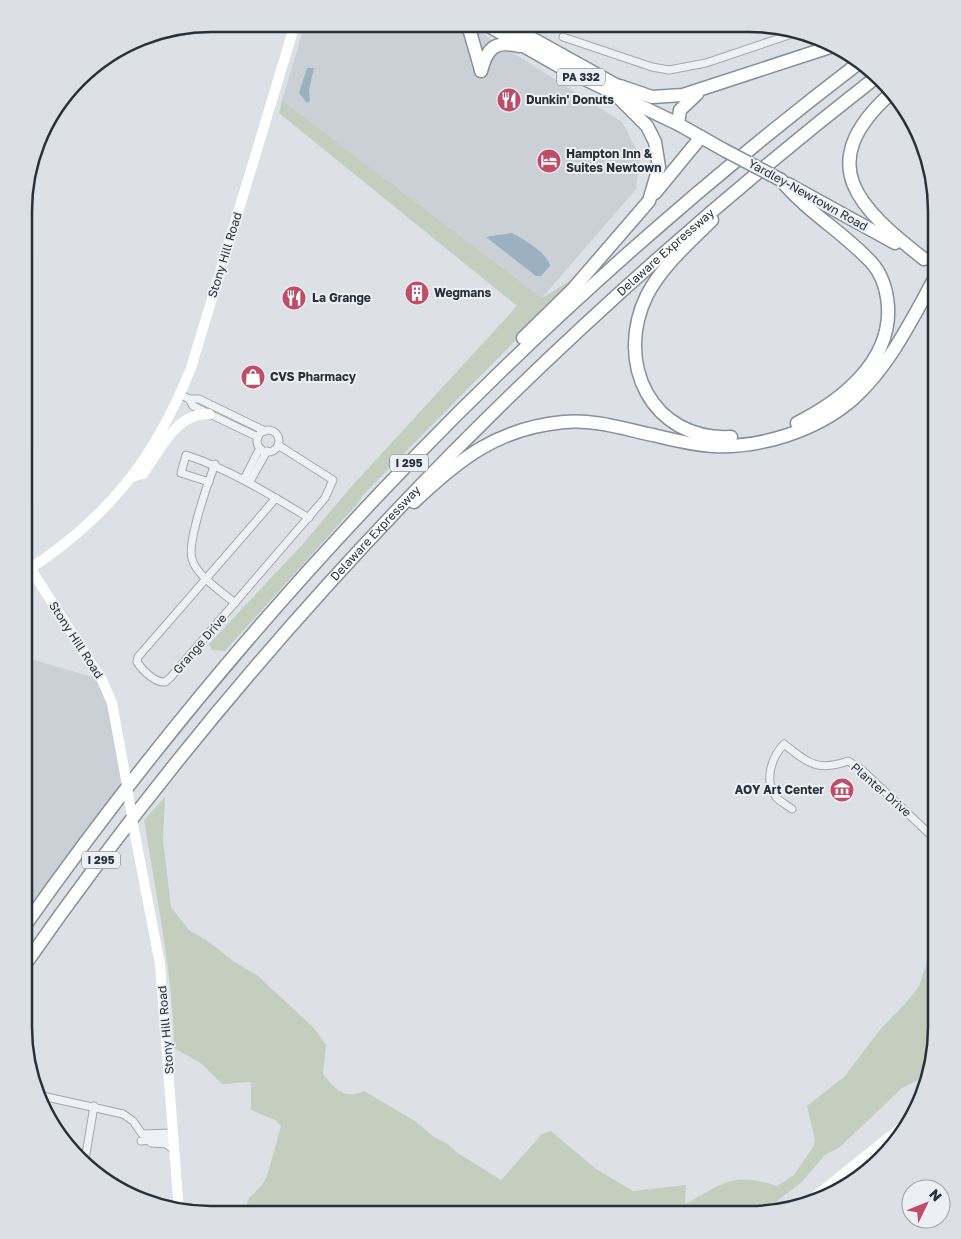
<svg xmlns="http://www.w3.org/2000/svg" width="961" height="1239" viewBox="0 0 961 1239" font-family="'Golos Text',sans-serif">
  <rect width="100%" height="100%" fill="#dde1e5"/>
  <!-- built -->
  <g fill="#cbd0d6">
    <polygon points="305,24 469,25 622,122 640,156 636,189 542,298 282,100"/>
    <polygon points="24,657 102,680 127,789 24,927"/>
  </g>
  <!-- green -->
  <g fill="#c4cebf">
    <polygon points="282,100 542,298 581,274 363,495 358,503 225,651 212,650 209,644 302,545 351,487 517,306 279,113"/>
    <path d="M165,797l-2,43 8,67 18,23 20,12 24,19 25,15 57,53 11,16 -3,29c13,16 21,26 41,17l51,30 19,16 14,7 8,8 45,28 41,-46 9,-3 45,38 37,22 53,-6 -1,19c39,-20 45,-33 92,-18l17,-11 20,-29 1,-6 -8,-34 37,-29 35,-46 32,-34 8,-11 8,-24 10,-6v83l-11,37 -24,12 -62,59 -15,8 -24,28 -24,18 -1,9 -15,5h-518l6,-17 13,-13 5,-9 14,-50 -6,-6 -24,-10v-28l-29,2 -20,-20 -28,-16c-1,-76 -18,-152 -30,-228z"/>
  </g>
  <!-- water -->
  <g fill="#9bb1c2">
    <polygon points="307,68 314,68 309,90 310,101 307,103 299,93"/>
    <path d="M512,233c11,6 36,20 38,33l-9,10h-5l-50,-39z"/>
  </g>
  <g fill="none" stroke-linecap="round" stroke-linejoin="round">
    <defs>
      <g id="street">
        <polyline points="563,37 652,67 669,70 706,63 795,33"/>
        <polyline points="180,394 189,399 199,399 265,431"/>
        <polyline points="189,399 193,406 258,437"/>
        <circle cx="268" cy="441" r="11"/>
        <path d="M215,464c-7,18 -28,78 -23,95 4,16 31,34 43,44"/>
        <polyline points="244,479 260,448"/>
        <path d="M209,482l-28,-9 5,-18c45,15 83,39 123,63"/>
        <polyline points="249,483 267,451"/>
        <path d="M276,498l-138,159 -1,5c5,8 18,21 28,20l5,-4 155,-180 8,-18 -55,-35"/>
        <path d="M792,809c-5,-4 -12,-7 -16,-12 -12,-16 -5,-39 8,-53 24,19 33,28 64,17l14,9 75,71"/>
        <polyline points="38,1095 123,1114 133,1121 142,1134 173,1133"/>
        <polyline points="141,1141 173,1138"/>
        <polyline points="151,1143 166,1144 174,1150"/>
        <polyline points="875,1149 883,1159"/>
        <polyline points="85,1160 94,1106"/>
      </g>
      <g id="highway">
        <polyline points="468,25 481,70"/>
        <polyline points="487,25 564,69 678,124 724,150"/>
        <polyline points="508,25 625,90"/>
        <path d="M481,71c6,-23 14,-31 38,-25"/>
        <polyline points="620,86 652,97 683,95 830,47"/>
        <path d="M890,94c-78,71 -31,114 34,165"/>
        <polyline points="678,124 680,110 697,94"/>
        <path d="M781,180c26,32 62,52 90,82 11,12 16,29 17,45 3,55 -47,94 -91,116"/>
        <polyline points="788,184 895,243"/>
        <polyline points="655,193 701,137"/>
        <path d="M712,220c-23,23 -50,46 -65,75 -33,67 4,146 84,142"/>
        <polyline points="523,338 573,289 649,201 659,167 655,142 647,126 617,96"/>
        <path d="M414,502c46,-44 85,-74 150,-80 30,-3 60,7 89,13 20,5 40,10 60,11 48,2 103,-15 140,-47 37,-33 60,-82 84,-125"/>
        <path d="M24,927c231,-328 517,-621 836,-865"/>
        <path id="s1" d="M24,966c237,-340 525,-633 851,-888"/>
      </g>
    </defs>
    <!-- street casing -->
    <use href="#street" stroke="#a3a8ae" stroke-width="9"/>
    <!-- highway casing -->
    <use href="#highway" stroke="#868f9a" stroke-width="15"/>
    <!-- street -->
    <use href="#street" stroke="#eff1f4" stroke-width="7"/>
    <!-- secondary -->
    <g stroke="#fff" stroke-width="10">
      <path d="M131,477l12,-3c17,-23 32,-61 66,-60"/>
      <polyline points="30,568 102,680 112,703 125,774"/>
      <path d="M25,572c83,-54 129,-112 166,-204l104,-344"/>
      <polyline points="134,830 160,964 179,1211"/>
      <polyline points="811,1200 913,1118"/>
    </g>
    <!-- highway -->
    <use href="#highway" stroke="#fff" stroke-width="12"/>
    <defs>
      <polyline id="highway-bridge" points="724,150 781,180"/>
    </defs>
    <!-- highway-bridge casing -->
    <use href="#highway-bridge" stroke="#868f9a" stroke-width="15" stroke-linecap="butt"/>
    <!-- secondary-bridge -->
    <polyline stroke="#fff" stroke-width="10" points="125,774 134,830"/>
    <!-- highway-bridge -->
    <use href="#highway-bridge" stroke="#fff" stroke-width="12"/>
  </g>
  <!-- icons -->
  <defs>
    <symbol id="restaurant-disc" viewBox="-11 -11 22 22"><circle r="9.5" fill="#c04c67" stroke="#eceff3"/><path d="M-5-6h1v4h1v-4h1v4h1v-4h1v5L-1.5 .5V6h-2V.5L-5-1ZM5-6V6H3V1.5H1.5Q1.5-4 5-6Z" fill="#fff"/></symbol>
    <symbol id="hotel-disc" viewBox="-11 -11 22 22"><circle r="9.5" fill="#c04c67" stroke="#eceff3"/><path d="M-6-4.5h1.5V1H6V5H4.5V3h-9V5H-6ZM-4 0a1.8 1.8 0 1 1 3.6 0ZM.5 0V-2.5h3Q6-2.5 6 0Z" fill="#fff"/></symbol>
    <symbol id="building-disc" viewBox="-11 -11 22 22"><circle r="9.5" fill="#c04c67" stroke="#eceff3"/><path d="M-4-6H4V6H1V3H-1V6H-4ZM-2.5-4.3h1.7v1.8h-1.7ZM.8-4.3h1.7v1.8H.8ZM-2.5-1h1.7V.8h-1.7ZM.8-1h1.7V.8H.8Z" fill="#fff"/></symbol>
    <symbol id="shop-disc" viewBox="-11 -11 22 22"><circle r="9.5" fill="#c04c67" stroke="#eceff3"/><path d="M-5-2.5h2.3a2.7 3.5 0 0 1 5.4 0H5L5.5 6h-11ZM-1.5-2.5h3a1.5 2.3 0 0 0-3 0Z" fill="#fff"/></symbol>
    <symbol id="museum-disc" viewBox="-11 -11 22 22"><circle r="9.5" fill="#c04c67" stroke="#eceff3"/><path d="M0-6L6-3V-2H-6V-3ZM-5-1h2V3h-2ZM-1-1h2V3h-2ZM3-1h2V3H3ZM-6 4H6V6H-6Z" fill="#fff"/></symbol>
  </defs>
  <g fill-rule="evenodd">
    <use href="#restaurant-disc" x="495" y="86" width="28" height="28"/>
    <use href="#hotel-disc" x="535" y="147" width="28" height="28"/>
    <use href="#building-disc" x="403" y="279" width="28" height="28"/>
    <use href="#restaurant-disc" x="280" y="284" width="28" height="28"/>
    <use href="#shop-disc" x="239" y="363" width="28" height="28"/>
    <use href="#museum-disc" x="828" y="776" width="28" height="28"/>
  </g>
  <g text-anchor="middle" stroke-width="4" stroke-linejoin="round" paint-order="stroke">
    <!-- shield labels -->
    <g fill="#eceff3" stroke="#636972" stroke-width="1">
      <rect x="557" y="68.5" width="48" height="17" rx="4"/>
      <rect x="390" y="454.5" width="38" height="17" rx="4"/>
      <rect x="82" y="851.5" width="38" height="17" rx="4"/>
    </g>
    <g font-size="11" font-weight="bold" fill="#28303a">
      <text x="581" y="81">PA 332</text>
      <text x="409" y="467">I 295</text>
      <text x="101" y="864">I 295</text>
    </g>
    <!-- poi labels -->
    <g font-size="12" font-weight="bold" fill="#28303a" stroke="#eceff3" text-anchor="start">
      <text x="526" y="104">Dunkin' Donuts</text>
      <text x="566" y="158">Hampton Inn &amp;<tspan x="566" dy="14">Suites Newtown</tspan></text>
      <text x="434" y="297">Wegmans</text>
      <text x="312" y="302">La Grange</text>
      <text x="270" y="381">CVS Pharmacy</text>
      <text x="824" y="794" text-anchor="end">AOY Art Center</text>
    </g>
    <!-- street labels -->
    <g font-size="12" fill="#28303a" stroke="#eceff3">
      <text transform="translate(808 195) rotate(29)" y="4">Yardley-Newtown Road</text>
      <text dy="4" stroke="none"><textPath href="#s1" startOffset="962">Delaware Expressway</textPath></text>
      <text transform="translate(225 255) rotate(-73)" y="4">Stony Hill Road</text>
      <text dy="4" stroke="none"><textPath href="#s1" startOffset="558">Delaware Expressway</textPath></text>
      <text transform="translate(76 640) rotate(57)" y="4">Stony Hill Road</text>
      <text transform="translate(200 644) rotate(-49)" y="4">Grange Drive</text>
      <text transform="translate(881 790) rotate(41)" y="4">Planter Drive</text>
      <text transform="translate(166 1030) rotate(-95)" y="4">Stony Hill Road</text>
    </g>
  </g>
  <!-- crop -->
  <path d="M0 0H961V1239H0ZM211 32H749A179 179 0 0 1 928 211V1027A179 179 0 0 1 749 1206H211A179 179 0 0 1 32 1027V211A179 179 0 0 1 211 32Z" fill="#dce0e4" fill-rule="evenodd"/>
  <path fill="none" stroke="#28303a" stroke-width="2.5" d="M211 32H749A179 179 0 0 1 928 211V1027A179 179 0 0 1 749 1206H211A179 179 0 0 1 32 1027V211A179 179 0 0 1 211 32Z"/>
  <!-- north arrow -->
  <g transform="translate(926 1204) rotate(47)"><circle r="24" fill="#eceff3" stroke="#9ea3a9"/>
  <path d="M0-4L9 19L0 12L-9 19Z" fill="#c04c67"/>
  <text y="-8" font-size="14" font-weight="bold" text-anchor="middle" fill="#28303a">N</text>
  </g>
</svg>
